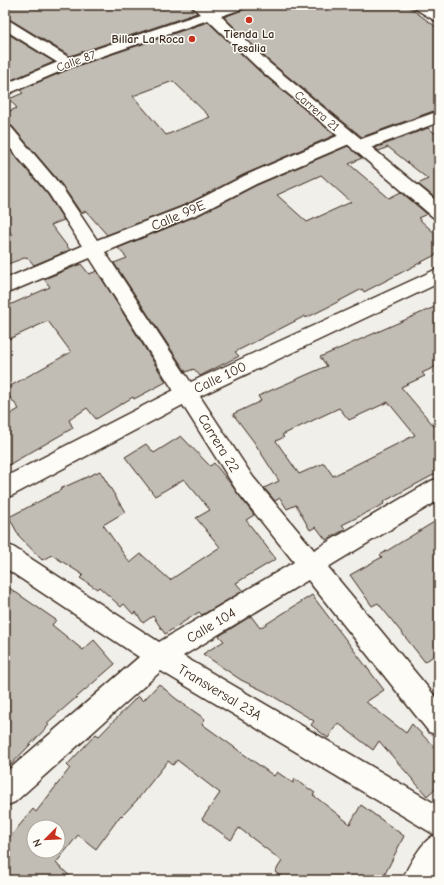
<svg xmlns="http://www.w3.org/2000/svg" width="444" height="885" viewBox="0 0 444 885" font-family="'Comic Neue',sans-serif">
  <rect width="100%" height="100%" fill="#f1efea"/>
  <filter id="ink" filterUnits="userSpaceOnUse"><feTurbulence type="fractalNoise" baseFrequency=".025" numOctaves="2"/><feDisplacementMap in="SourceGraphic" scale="8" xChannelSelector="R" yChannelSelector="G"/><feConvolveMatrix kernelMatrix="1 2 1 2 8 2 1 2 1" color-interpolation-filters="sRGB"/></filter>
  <g filter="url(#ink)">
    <!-- building -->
    <g fill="#c1bcb4" stroke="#3b2a1e" fill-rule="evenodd">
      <polygon points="5,5 190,5 197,13 70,56 11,20 5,19"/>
      <polygon points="248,5 406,5 439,29 439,109 362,137 269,61 224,17 245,9"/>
      <path d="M208,22l49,47 78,66 -92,40 -56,29 -80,31 -21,-24 -5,2 -19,-28 -50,-59 -7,-1v-12l12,-5 -8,-9 14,-6 -3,-3 54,-23zM173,81l37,36 -44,18 -33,-39z"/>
      <polygon points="5,32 54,62 9,81 5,78"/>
      <polygon points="428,128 439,136 439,201 418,184 428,179 388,147 379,151 375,148"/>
      <polygon points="5,144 48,195 64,220 51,225 70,250 34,265 27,257 5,265 5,238 12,235 5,225"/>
      <path d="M348,146l14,12 -13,6 40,34 12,-6 26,22 -9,4 21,19v16l-75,39 -2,-3 -34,18 -22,11 -1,-2 -70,36 4,4 -39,20 -6,-7 -8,3 -72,-109 13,-5 -9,-10 83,-34 56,-29zM321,175l30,27 -44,20 -30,-27z"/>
      <polygon points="81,264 89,274 97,271 166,382 134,399 133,397 96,419 87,408 69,420 73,428 5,467 5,417 19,409 5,391 5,389 71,352 48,321 5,341 5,307 50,287 44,279"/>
      <path d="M439,305v60l-17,8 3,3 -24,11 38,45v40l-56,30 1,2 -42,21 4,4 -20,11 -10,-13 -6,3 -14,-25 -9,4 -7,-11 -5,3 -11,-13 15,-7 -25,-39 -21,-28 28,-13 -3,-5 69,-30 -7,-9zM388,402l27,33 -82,41 -9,-13 -25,11 -23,-33 8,-4 -2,-2 57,-27 10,12z"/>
      <polygon points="181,436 210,466 214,463 230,483 254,515 246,520 276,559 236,583 243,591 202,615 199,612 165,634 153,616 143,623 136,612 133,614 124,604 121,607 99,587 97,589 80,578 83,575 52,555 42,560 19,536 9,517 61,490 60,489 100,471 125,512 103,525 104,526 130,563 141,554 170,580 220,547 196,518 210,510 184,479 155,496 125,457 146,444 154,453"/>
      <polygon points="439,519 439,652 425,662 378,603 372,606 350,575 382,557 380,555"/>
      <polygon points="5,585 56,620 52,625 83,650 94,640 115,664 47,723 49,725 5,771"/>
      <polygon points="312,595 384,690 366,702 406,733 412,724 439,752 439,785 427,796 379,741 373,750 338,723 328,738 311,725 314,721 266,692 241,680 203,654 224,641 219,636 251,616 260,628"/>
      <path d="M159,684l16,14 30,21 -3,5 72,52 3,-4 16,11 2,-4 20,14 -2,2 37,29 11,-19 43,31 -22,44h-97l-10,-8 7,-11 -43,-33 -8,12 -29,-21 18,-26 -43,-33 -4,5 -5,-4 -31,39 -15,16 -1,-1 -25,34 -18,-14 -22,28 18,17h-69v-37l28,-34 3,3 34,-44 -3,-3 29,-31 3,2 39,-40 5,5zM34,827h24v24h-24z"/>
    </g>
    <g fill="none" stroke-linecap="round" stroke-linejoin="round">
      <defs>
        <g id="street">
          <polygon points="412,5 429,5 439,11 439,21 434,20 414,8"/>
          <polygon points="5,20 10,21 73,60 76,63 73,66 68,68 63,66 5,30"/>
          <polygon points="439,111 439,122 365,150 359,151 353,150 351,146 353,142"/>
          <path d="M5,126l6,1 50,59 36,54 91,-35 56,-29 98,-42 6,-1 6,1 2,4 -2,4 -98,42 -56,29 -95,39 148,225 61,73 117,-69 8,-3v22l-111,67 111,134v34l-10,-3 -121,-152 -125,76 256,150v68l-4,6h-33c6,-13 20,-40 33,-45l-274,-164 -146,131 -10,4v-33l134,-116 -134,-89v-24l8,3 146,95 135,-80 -57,-71 -147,-233 -85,36v-15l77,-33 -33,-52 -44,-52z"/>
        </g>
        <g id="secondary">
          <polygon points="191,5 207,5 213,9 226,5 247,5 245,8 221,16 268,62 439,203 439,219 433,217 258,68 208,20 73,66 5,95 5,84 63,60 200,14"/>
          <polygon points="439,268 439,283 194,399 13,495 5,498 5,477 180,387"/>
        </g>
      </defs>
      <!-- street casing -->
      <use href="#street" stroke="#3b2a1e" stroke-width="3"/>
      <!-- secondary casing -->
      <use href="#secondary" stroke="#3b2a1e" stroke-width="3"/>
      <!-- street -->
      <use href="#street" fill="#fdfcf7" fill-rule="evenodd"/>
      <!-- secondary -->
      <use href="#secondary" fill="#fdfcf7" fill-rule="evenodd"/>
    </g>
  </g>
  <!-- markers -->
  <g fill="#c8321e" stroke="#fdfcf7" stroke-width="1.5">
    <circle cx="249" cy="20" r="4"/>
    <circle cx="192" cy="39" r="4"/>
  </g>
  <g text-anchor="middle" stroke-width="3" stroke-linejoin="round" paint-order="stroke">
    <!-- far-poi labels -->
    <g font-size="12" font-weight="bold" fill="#3b2a1e" stroke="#fdfcf7">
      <text x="249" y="38">Tienda La<tspan x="249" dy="14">Tesalia</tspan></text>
      <text x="184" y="43" text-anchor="end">Billar La Roca</text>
    </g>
    <!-- far-street labels -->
    <g font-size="12" fill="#3b2a1e" stroke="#fdfcf7">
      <text transform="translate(76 61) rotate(-20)" y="4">Calle 87</text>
      <text transform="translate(317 111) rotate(41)" y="4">Carrera 21</text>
    </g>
    <!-- street labels -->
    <g font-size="14" fill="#3b2a1e" stroke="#fdfcf7">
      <text transform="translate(178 215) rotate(-23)" y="5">Calle 99E</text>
      <text transform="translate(220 377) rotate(-25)" y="5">Calle 100</text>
      <text transform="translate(219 443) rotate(58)" y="5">Carrera 22</text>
      <text transform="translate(211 625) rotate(-31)" y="5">Calle 104</text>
      <text transform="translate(220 692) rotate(31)" y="5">Transversal 23A</text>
    </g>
  </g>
  <!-- margin -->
  <rect width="444" height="885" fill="none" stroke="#fdfcf7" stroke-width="20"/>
  <rect x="10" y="10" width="424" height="865" fill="none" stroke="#3b2a1e" stroke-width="1.5" filter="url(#ink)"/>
  <!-- north arrow -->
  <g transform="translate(46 839) rotate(246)"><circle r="19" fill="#fdfcf7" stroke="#afa8a0"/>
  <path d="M0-3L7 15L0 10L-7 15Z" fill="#c8321e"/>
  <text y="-6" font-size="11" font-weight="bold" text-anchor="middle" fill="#3b2a1e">N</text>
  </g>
</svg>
